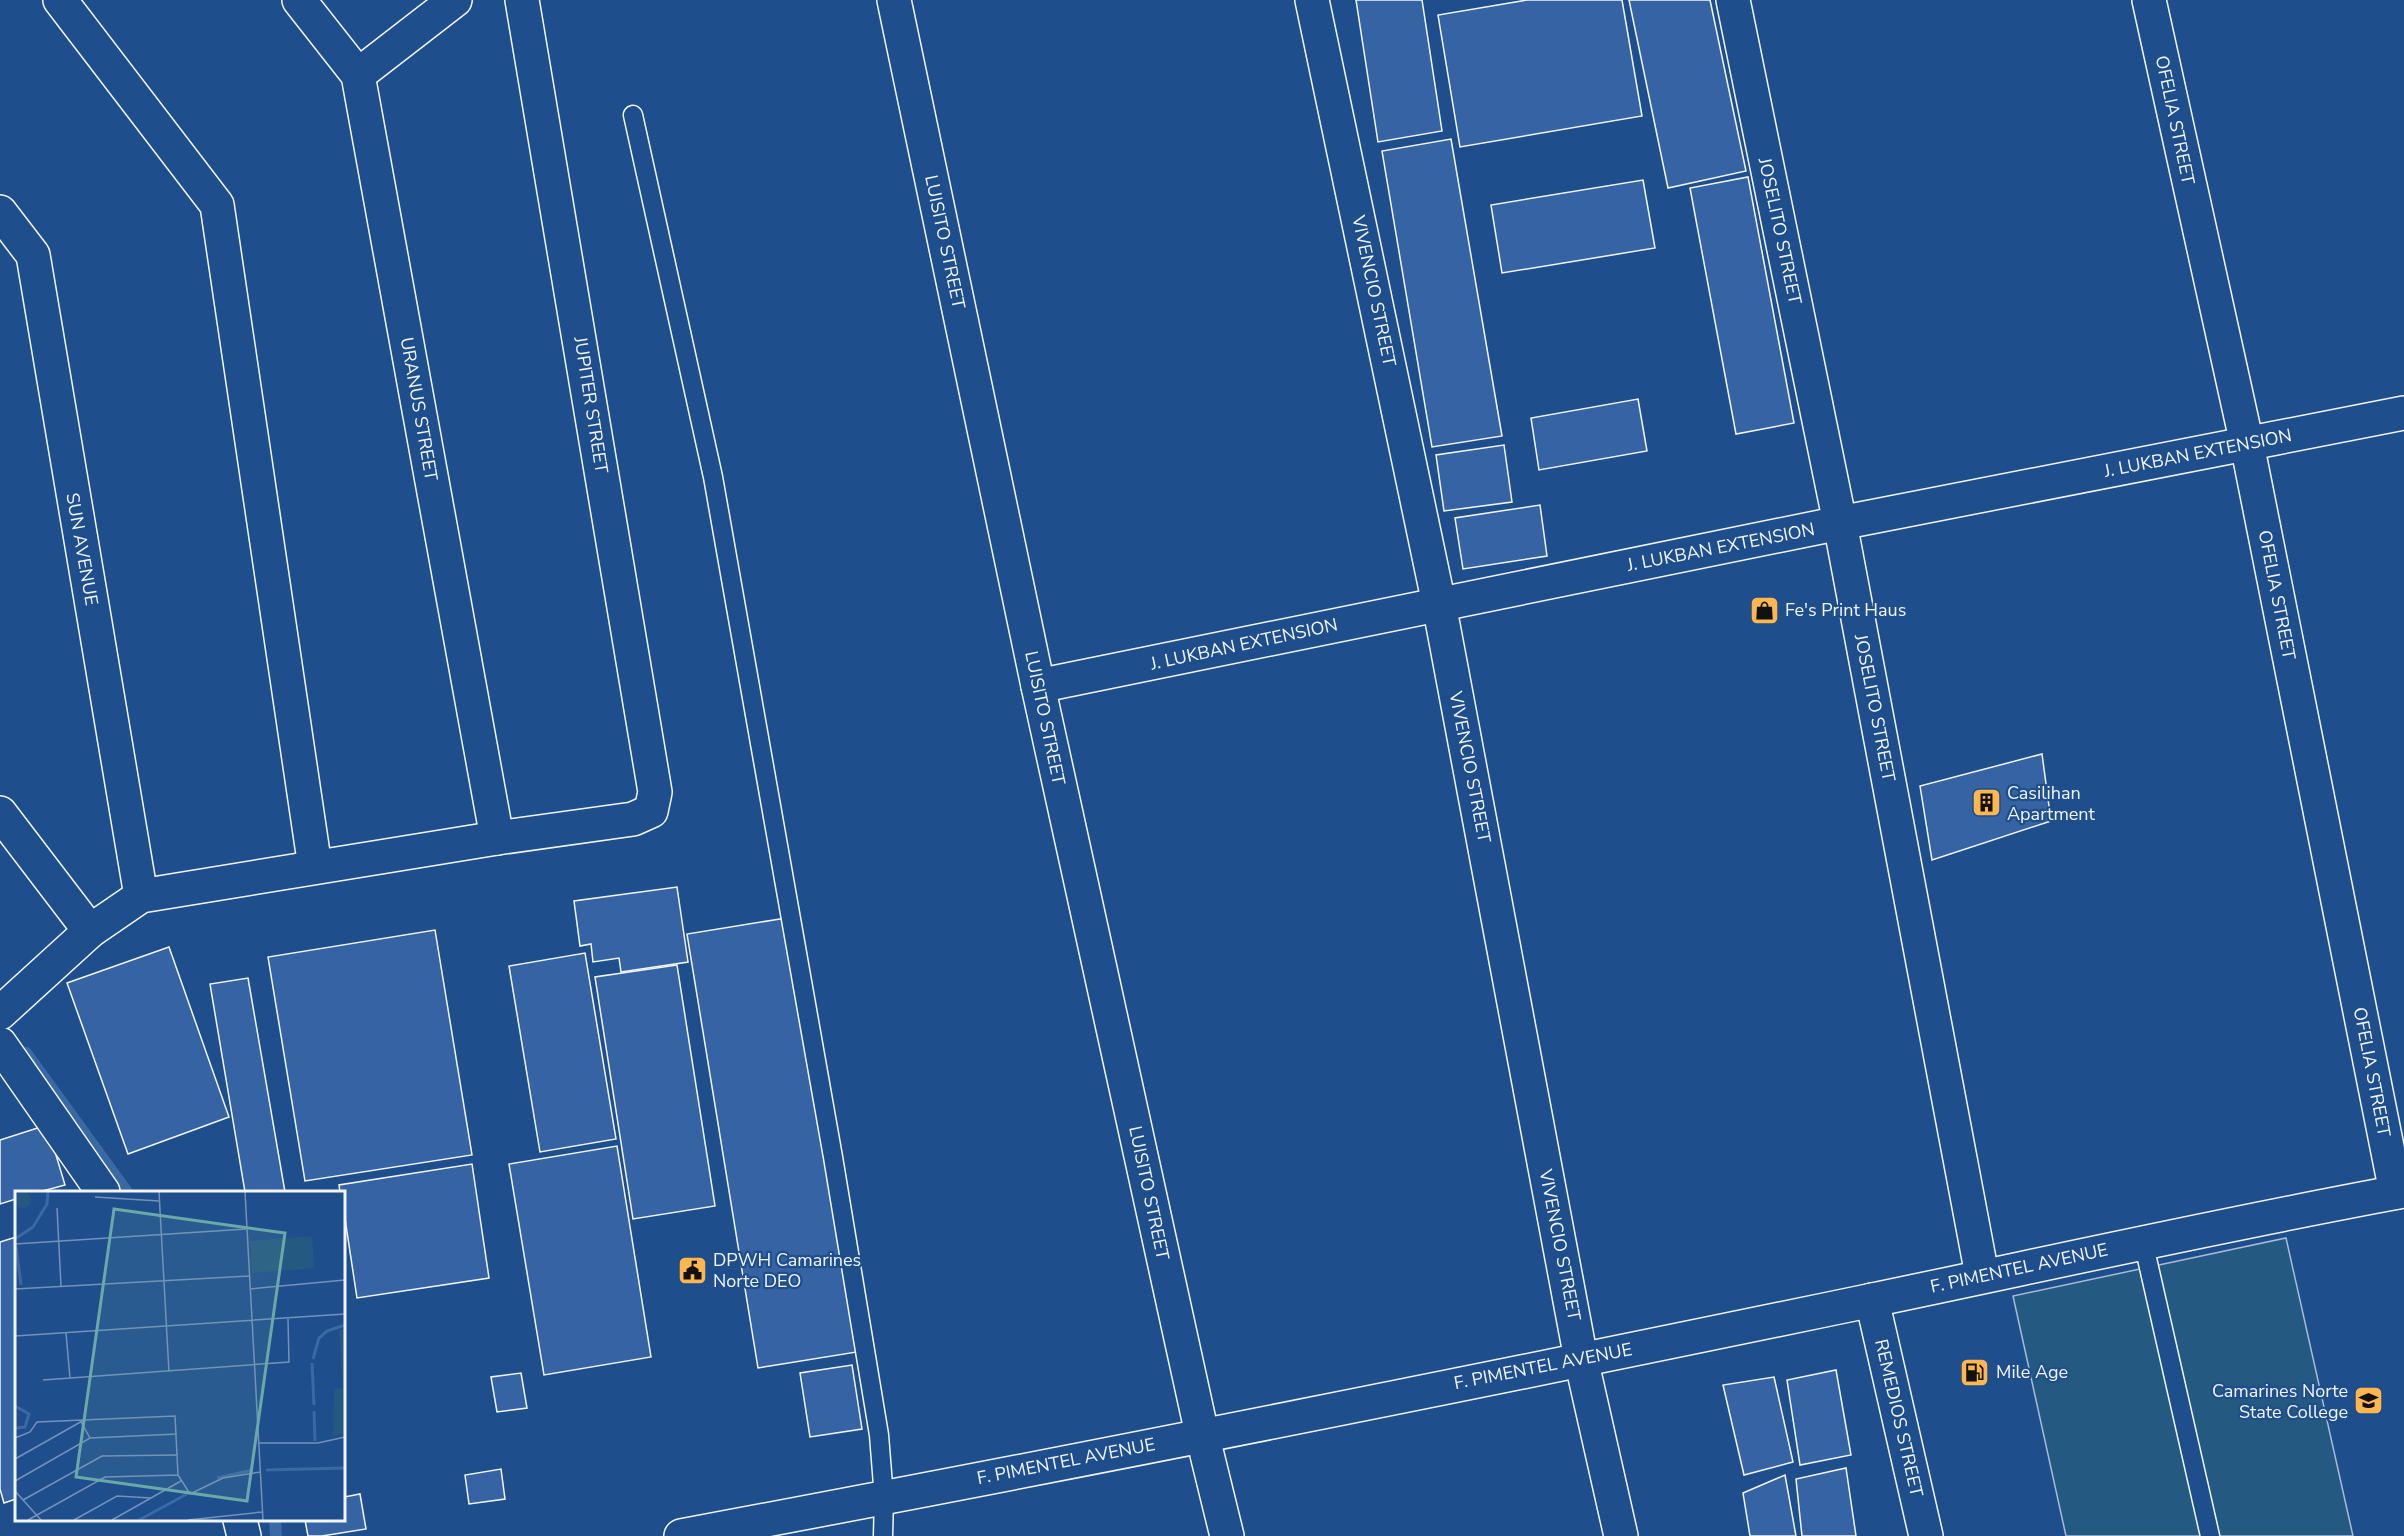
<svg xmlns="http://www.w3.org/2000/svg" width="2404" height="1536" viewBox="0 0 2404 1536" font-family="'Nunito Sans',sans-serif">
  <rect width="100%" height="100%" fill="#1f4e8c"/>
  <!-- green -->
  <polygon fill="#245a82" stroke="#a8bbd7" stroke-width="1.5" points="2286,1238 2353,1536 2066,1536 2013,1296"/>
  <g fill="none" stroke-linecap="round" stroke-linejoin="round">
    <!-- stream -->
    <g stroke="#3b69a3" stroke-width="12">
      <polyline points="26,1053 127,1192"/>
      <polyline points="275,1520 276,1536"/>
    </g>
  </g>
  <!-- building -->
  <g fill="#3563a3" stroke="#f2f6ff" stroke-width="1.5">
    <polygon points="1356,0 1422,0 1442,131 1378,142"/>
    <polygon points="1527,0 1622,0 1642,116 1460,147 1438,15"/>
    <polygon points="1629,0 1710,0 1746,171 1668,188"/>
    <polygon points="1451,139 1502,436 1432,447 1382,151"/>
    <polygon points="1748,177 1794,423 1736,434 1690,188"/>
    <polygon points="1643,180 1655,248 1502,273 1491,205"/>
    <polygon points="1638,399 1647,451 1539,470 1531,418"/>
    <polygon points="1504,445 1512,502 1444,511 1436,455"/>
    <polygon points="1540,505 1547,556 1463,569 1455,518"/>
    <polygon points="2042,754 2051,821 1932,860 1920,786"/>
    <polygon points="677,887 688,962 621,972 619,958 593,962 591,944 580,946 574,901"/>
    <polygon points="786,918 857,1352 758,1368 687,934"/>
    <polygon points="435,930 472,1155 305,1181 268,957"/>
    <polygon points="169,947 229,1117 128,1154 67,983"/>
    <polygon points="585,953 616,1139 540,1152 509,966"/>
    <polygon points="677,965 715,1206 633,1219 595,977"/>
    <polygon points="248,978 285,1192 245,1192 210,984"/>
    <polygon points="47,1125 65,1185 39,1192 16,1192 16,1199 0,1204 0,1140"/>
    <polygon points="617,1146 651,1357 544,1375 509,1164"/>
    <polygon points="472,1164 489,1278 357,1298 344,1212 344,1192 340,1192 339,1185"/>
    <polygon points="16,1237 16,1499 4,1503 0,1489 0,1242"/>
    <polygon points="852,1365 862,1429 810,1437 800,1373"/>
    <polygon points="1836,1370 1851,1455 1800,1465 1787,1380"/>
    <polygon points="521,1373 527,1408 497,1412 491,1377"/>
    <polygon points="1774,1377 1793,1462 1744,1475 1723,1385"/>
    <polygon points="1846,1468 1856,1536 1802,1536 1796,1479"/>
    <polygon points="501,1469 505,1499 469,1504 465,1475"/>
    <polygon points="1785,1475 1796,1536 1750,1536 1743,1493"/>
    <polygon points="360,1494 366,1529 322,1536 308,1536 305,1520 344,1520 344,1497"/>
  </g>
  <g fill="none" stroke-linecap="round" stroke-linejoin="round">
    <defs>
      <g id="service">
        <polyline points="633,115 713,477 833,1157 879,1435 884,1498 883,1536"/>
        <polyline points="2143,1241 2210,1536"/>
      </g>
      <g id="minor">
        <polyline points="60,0 217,205 315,867"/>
        <polyline points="299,0 358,75 497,838"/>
        <polyline points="894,0 1038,686 1202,1434 1227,1536"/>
        <polyline points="1312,0 1439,604 1581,1359 1621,1536"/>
        <polyline points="2149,0 2247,444 2396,1192"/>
        <polyline points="358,75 455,0"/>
        <polyline points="0,212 33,255 141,896"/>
        <polyline points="1038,686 1840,523"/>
        <polyline points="0,813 90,931"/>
        <polyline points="0,1013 90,931 141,896 497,838 633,819 651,811 655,792 522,0"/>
        <polyline points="0,1044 103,1192"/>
        <polyline points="1872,1300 1926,1536"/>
        <polyline points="240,1520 244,1536"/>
      </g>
      <g id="tertiary">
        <polyline points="1733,0 1840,523 1982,1275"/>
        <polyline points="1840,523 2404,413"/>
      </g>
      <path id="primary" d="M681,1536c396,-74 792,-153 1187,-235 178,-37 356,-77 536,-110"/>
    </defs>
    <!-- service casing -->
    <use href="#service" stroke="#f2f6ff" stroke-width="21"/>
    <!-- minor casing -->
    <use href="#minor" stroke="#f2f6ff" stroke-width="36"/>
    <!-- tertiary casing -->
    <use href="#tertiary" stroke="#f2f6ff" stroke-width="36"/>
    <!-- primary casing -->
    <use href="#primary" stroke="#f2f6ff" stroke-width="36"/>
    <!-- service -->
    <use href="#service" stroke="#1f4e8c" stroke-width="18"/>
    <!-- minor -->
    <use href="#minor" stroke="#1f4e8c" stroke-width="33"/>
    <!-- tertiary -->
    <use href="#tertiary" stroke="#1f4e8c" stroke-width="33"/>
    <!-- primary -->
    <use href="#primary" stroke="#1f4e8c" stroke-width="33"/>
  </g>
  <!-- icons -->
  <defs>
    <symbol id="shop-square" viewBox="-11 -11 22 22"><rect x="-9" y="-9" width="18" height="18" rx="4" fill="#ffb74d" stroke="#1f4e8c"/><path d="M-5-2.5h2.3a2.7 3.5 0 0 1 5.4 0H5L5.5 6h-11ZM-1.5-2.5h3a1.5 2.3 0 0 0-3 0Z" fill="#111"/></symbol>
    <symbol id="building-square" viewBox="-11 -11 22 22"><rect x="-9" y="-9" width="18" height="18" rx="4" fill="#ffb74d" stroke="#1f4e8c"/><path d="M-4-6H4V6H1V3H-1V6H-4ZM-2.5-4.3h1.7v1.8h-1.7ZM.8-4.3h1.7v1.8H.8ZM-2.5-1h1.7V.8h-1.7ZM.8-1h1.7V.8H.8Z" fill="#111"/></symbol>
    <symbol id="civic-square" viewBox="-11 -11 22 22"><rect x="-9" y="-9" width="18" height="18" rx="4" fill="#ffb74d" stroke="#1f4e8c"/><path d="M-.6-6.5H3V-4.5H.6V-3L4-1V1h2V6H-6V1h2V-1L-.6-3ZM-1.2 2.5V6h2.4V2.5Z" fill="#111"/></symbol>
    <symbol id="fuel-square" viewBox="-11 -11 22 22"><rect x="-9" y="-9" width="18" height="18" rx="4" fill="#ffb74d" stroke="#1f4e8c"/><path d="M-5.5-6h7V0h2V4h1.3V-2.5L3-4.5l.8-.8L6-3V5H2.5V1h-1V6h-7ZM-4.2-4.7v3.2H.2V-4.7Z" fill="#111"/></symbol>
    <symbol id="university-square" viewBox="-11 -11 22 22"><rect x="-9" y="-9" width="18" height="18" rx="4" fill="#ffb74d" stroke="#1f4e8c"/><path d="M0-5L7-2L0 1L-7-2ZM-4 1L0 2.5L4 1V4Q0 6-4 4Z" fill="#111"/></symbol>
  </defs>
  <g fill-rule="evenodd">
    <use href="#shop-square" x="1748" y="594" width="33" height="33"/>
    <use href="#building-square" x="1970" y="786" width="33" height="33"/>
    <use href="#civic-square" x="676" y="1254" width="33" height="33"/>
    <use href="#fuel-square" x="1958" y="1356" width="33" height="33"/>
    <use href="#university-square" x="2352" y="1384" width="33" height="33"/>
  </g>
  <g text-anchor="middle" stroke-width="4.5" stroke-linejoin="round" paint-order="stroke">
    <!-- street labels -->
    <g font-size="18" fill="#f2f6ff" stroke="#1f4e8c">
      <text transform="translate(2175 120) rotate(78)" y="6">OFELIA STREET</text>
      <text transform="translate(1780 231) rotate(78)" y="6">JOSELITO STREET</text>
      <text transform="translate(945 242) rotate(78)" y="6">LUISITO STREET</text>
      <text transform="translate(1374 291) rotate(78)" y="6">VIVENCIO STREET</text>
      <text transform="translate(591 405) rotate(81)" y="6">JUPITER STREET</text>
      <text transform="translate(419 409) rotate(80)" y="6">URANUS STREET</text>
      <text transform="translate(2198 453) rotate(-11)" y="6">J. LUKBAN EXTENSION</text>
      <text transform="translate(1721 547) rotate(-11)" y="6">J. LUKBAN EXTENSION</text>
      <text transform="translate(82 549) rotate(80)" y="6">SUN AVENUE</text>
      <text transform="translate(2277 595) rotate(79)" y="6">OFELIA STREET</text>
      <text transform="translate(1244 644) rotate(-12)" y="6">J. LUKBAN EXTENSION</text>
      <text transform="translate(1875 708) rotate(79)" y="6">JOSELITO STREET</text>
      <text transform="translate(1045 718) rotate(78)" y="6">LUISITO STREET</text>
      <text transform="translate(1470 767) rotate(79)" y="6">VIVENCIO STREET</text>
      <text transform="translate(2372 1072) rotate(79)" y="6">OFELIA STREET</text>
      <text transform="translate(1149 1193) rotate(78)" y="6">LUISITO STREET</text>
      <text transform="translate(1560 1245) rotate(79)" y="6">VIVENCIO STREET</text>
      <text transform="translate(2019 1268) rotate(-12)" y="6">F. PIMENTEL AVENUE</text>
      <text transform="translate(1543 1366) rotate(-11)" y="6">F. PIMENTEL AVENUE</text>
      <text transform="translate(1899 1418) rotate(77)" y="6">REMEDIOS STREET</text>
      <text transform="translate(1066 1461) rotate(-11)" y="6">F. PIMENTEL AVENUE</text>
    </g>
    <!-- poi labels -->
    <g font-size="18" fill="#f2f6ff" stroke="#1f4e8c" text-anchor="start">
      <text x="1785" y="616">Fe's Print Haus</text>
      <text x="2007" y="799">Casilihan<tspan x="2007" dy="21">Apartment</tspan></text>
      <text x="713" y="1266">DPWH Camarines<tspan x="713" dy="21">Norte DEO</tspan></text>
      <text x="1996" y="1378">Mile Age</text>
      <text x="2348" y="1397" text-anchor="end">Camarines Norte<tspan x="2348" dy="21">State College</tspan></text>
    </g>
  </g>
  <!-- overview -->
  <g transform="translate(15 1191)">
    <rect width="330" height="330" fill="#1f4e8c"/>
    <path d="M0 9a8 8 0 1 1 16 0a8 8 0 1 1-16 0ZM297,45l2,32 -62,5 -2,-32zM330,138v104l-12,3 1,-47 9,-1 -4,-58z" fill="#245a82"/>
    <path fill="none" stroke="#3b69a3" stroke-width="3" d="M0,48l18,-12 14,-23 1,-12M1,55l5,39M298,168l6,-21 8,-7 18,-6M297,172l2,42M0,215l14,8 -4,13 -10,1M299,220l1,30M251,279l79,-2M202,287l36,-8M124,329l48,-26"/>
    <path fill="none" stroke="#7391ba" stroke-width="1.5" d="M144,1l10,180M230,1l18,328M80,6l64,4M42,17l4,78M0,53l231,-15M0,98l234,-13M235,98l95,-9M51,142l4,45M0,145l330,-22M28,189l246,-18 -1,-43M66,231l9,16M0,247l15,-6 7,-10 138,-6 3,59 12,19 33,-16 37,-6M244,252h59l27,-6M0,268l69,-39M0,290l75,-43 87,-4M0,300l26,29M8,309l79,-44 76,-1M13,329l77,-43 73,-2M59,329l43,-24 34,2M97,329l69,-39M173,329l74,-8"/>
    <path fill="#6aa9a8" fill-opacity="0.15" stroke="#6aa9a8" stroke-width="3" d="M99,18l171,24 -38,268 -171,-24z"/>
    <rect width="330" height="330" fill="none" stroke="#f2f6ff" stroke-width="3"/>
  </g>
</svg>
